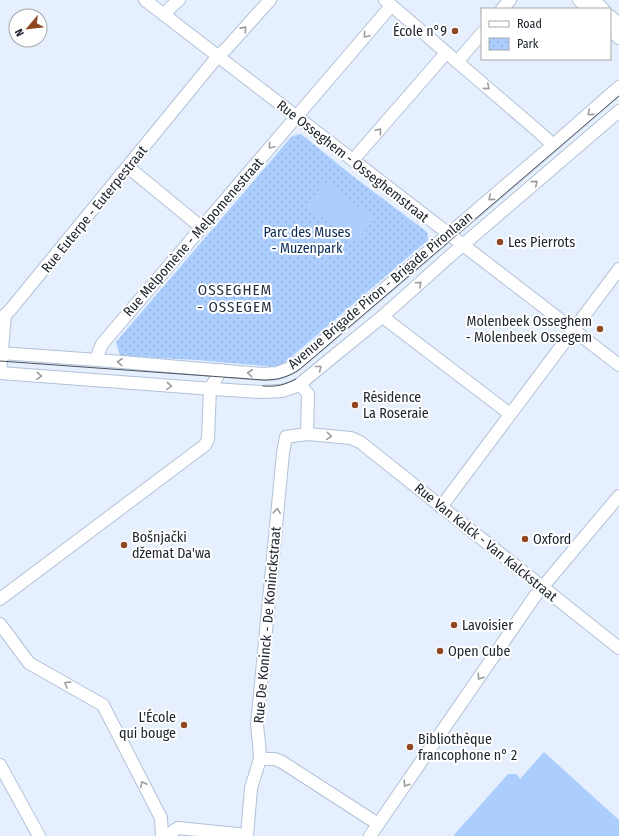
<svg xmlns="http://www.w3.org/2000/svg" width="619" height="836" viewBox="0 0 619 836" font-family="'Fira Sans Condensed',sans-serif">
  <defs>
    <pattern id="park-dots" width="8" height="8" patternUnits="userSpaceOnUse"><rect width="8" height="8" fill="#acceff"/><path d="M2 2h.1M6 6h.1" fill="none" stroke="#94b1db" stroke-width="1.8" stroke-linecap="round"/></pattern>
  </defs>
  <rect width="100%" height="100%" fill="#e5effd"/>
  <!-- park -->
  <polygon fill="url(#park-dots)" points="301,134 354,177 427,232 428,240 282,365 275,367 197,360 120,356 116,342 292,136"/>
  <!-- pitch -->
  <g fill="#acceff">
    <polygon points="325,182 374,218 356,243 307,206"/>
    <polygon points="544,752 619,820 619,836 453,836 508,774 517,774 520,779"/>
  </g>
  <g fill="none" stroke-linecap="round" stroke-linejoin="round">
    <defs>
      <g id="minor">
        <polyline points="145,0 619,365"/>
        <polyline points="385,0 539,132 553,145"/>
        <polyline points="579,0 589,9"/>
        <polyline points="594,0 603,9"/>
        <polyline points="502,9 510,0"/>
        <polyline points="164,15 171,7 179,0"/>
        <polyline points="610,16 619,24"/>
        <polyline points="610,30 619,38"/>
        <polyline points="457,62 482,33"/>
        <polyline points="353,160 446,53"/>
        <polyline points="128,167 201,227"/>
        <polyline points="383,316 388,321 510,414"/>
        <polyline points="0,353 98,360 263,374 277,373 292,367 320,344 553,145 619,87"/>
        <polyline points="98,360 98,354 102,344 391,6"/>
        <polyline points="0,373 213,389 261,392 282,391 294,387 300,384 329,360 383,316 450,256 619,111"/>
        <polyline points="0,373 5,315 11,309 218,56 226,49 270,0"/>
        <polyline points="300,384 308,394 307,434"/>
        <polyline points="441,507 619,269"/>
        <polyline points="0,599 205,445 208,439 210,389 221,370"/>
        <polyline points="0,624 29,663 103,705 161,818 162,836"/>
        <polyline points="260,759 275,759 282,762 378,824"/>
        <polyline points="0,765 39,836"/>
        <polyline points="166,836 178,828 247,835"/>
        <polyline points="247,836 251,788 260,759 259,743 257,725 283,453 286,437 307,434 351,438 360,442 619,648"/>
        <polyline points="370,836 535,596 619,496"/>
      </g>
    </defs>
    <!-- minor casing -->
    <use href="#minor" stroke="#b2c2d8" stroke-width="14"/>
    <!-- minor -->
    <use href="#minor" stroke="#fff" stroke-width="12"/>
    <!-- tram -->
    <g stroke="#4c535d" stroke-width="1">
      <path d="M0,361l264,19c14,0 25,-3 36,-11l319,-273"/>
      <path d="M263,386c13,1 22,-1 33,-7"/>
    </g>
  </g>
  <!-- one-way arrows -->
  <defs><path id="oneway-chevron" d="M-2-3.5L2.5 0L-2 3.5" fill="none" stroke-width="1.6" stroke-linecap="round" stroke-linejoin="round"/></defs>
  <g stroke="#9b9da1">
    <use href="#oneway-chevron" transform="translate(244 29) rotate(-48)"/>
    <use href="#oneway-chevron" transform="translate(366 35) rotate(130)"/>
    <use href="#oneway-chevron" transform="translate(487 87) rotate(41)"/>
    <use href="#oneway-chevron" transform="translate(590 113) rotate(139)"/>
    <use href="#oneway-chevron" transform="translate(379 131) rotate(-49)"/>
    <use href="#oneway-chevron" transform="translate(271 146) rotate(130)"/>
    <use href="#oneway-chevron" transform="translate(535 183) rotate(-41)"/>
    <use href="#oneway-chevron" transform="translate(491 198) rotate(140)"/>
    <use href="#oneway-chevron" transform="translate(419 284) rotate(-42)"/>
    <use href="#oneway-chevron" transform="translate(120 362) rotate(-175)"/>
    <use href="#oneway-chevron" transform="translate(319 368) rotate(-38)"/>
    <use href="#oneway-chevron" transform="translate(250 373) rotate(-174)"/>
    <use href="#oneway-chevron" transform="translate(39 376) rotate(4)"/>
    <use href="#oneway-chevron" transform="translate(169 386) rotate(4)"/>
    <use href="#oneway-chevron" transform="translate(329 436) rotate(5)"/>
    <use href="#oneway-chevron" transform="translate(277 511) rotate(-84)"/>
    <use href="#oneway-chevron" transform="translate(480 677) rotate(124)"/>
    <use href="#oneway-chevron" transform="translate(67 684) rotate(-151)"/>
    <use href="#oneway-chevron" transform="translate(143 784) rotate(-117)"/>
    <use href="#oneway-chevron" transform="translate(406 784) rotate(124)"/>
  </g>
  <!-- markers -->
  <g fill="#8f4822" stroke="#fff" stroke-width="1.5">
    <circle cx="455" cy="31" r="4"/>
    <circle cx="500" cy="242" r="4"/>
    <circle cx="600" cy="329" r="4"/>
    <circle cx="355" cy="405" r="4"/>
    <circle cx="525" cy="539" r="4"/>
    <circle cx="124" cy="545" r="4"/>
    <circle cx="454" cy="625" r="4"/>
    <circle cx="440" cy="651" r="4"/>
    <circle cx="184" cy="725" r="4"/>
    <circle cx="410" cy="747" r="4"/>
  </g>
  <g text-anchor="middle" stroke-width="4" stroke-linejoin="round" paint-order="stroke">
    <!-- poi labels -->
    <g font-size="14" fill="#20262f" stroke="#fff" text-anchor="start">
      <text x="447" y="36" text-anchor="end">École n°9</text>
      <text x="508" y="247">Les Pierrots</text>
      <text x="592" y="326" text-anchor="end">Molenbeek Osseghem<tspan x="592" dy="16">- Molenbeek Ossegem</tspan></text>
      <text x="363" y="402">Résidence<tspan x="363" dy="16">La Roseraie</tspan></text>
      <text x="132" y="542">Bošnjački<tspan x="132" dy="16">džemat Da'wa</tspan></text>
      <text x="533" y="544">Oxford</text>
      <text x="462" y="630">Lavoisier</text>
      <text x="448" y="656">Open Cube</text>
      <text x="176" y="722" text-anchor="end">L'École<tspan x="176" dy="16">qui bouge</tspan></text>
      <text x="418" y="744">Bibliothèque<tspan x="418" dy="16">francophone n° 2</tspan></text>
    </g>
    <!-- street labels -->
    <g font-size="14" fill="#20262f" stroke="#fff">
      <text transform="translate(353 161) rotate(38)" y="5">Rue Osseghem - Osseghemstraat</text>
      <text transform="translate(94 209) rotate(-51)" y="5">Rue Euterpe - Euterpestraat</text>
      <text transform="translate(193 237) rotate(-49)" y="5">Rue Melpomène - Melpomenestraat</text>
      <text transform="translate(380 290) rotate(-40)" y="5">Avenue Brigade Piron - Brigade Pironlaan</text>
      <text transform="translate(486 542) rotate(39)" y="5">Rue Van Kalck - Van Kalckstraat</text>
      <text transform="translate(267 625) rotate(-85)" y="5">Rue De Koninck - De Koninckstraat</text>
    </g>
    <!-- park labels -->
    <g font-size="14" fill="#072956" stroke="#fff">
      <text x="307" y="237">Parc des Muses<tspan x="307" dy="16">- Muzenpark</tspan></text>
    </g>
    <!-- neighbourhood labels -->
    <g font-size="15" letter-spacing="1" fill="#253142" stroke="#fff">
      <text x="235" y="295">OSSEGHEM<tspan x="235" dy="17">- OSSEGEM</tspan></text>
    </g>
  </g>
  <!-- legend -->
  <rect x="481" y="8" width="130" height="52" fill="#ffffff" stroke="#a6a8ac"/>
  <rect x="489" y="21" width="20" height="6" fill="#ffffff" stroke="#a6a8ac"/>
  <text x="517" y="28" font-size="12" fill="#20262f">Road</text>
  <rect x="489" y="38" width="20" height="12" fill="url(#park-dots)" stroke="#a6a8ac"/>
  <text x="517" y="48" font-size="12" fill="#20262f">Park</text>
  <!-- north arrow -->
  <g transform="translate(28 28) rotate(242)"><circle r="19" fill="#ffffff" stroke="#a6a8ac"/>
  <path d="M0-3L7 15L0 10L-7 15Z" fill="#8f4822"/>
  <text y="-6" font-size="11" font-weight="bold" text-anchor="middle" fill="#20262f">N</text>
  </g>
</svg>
